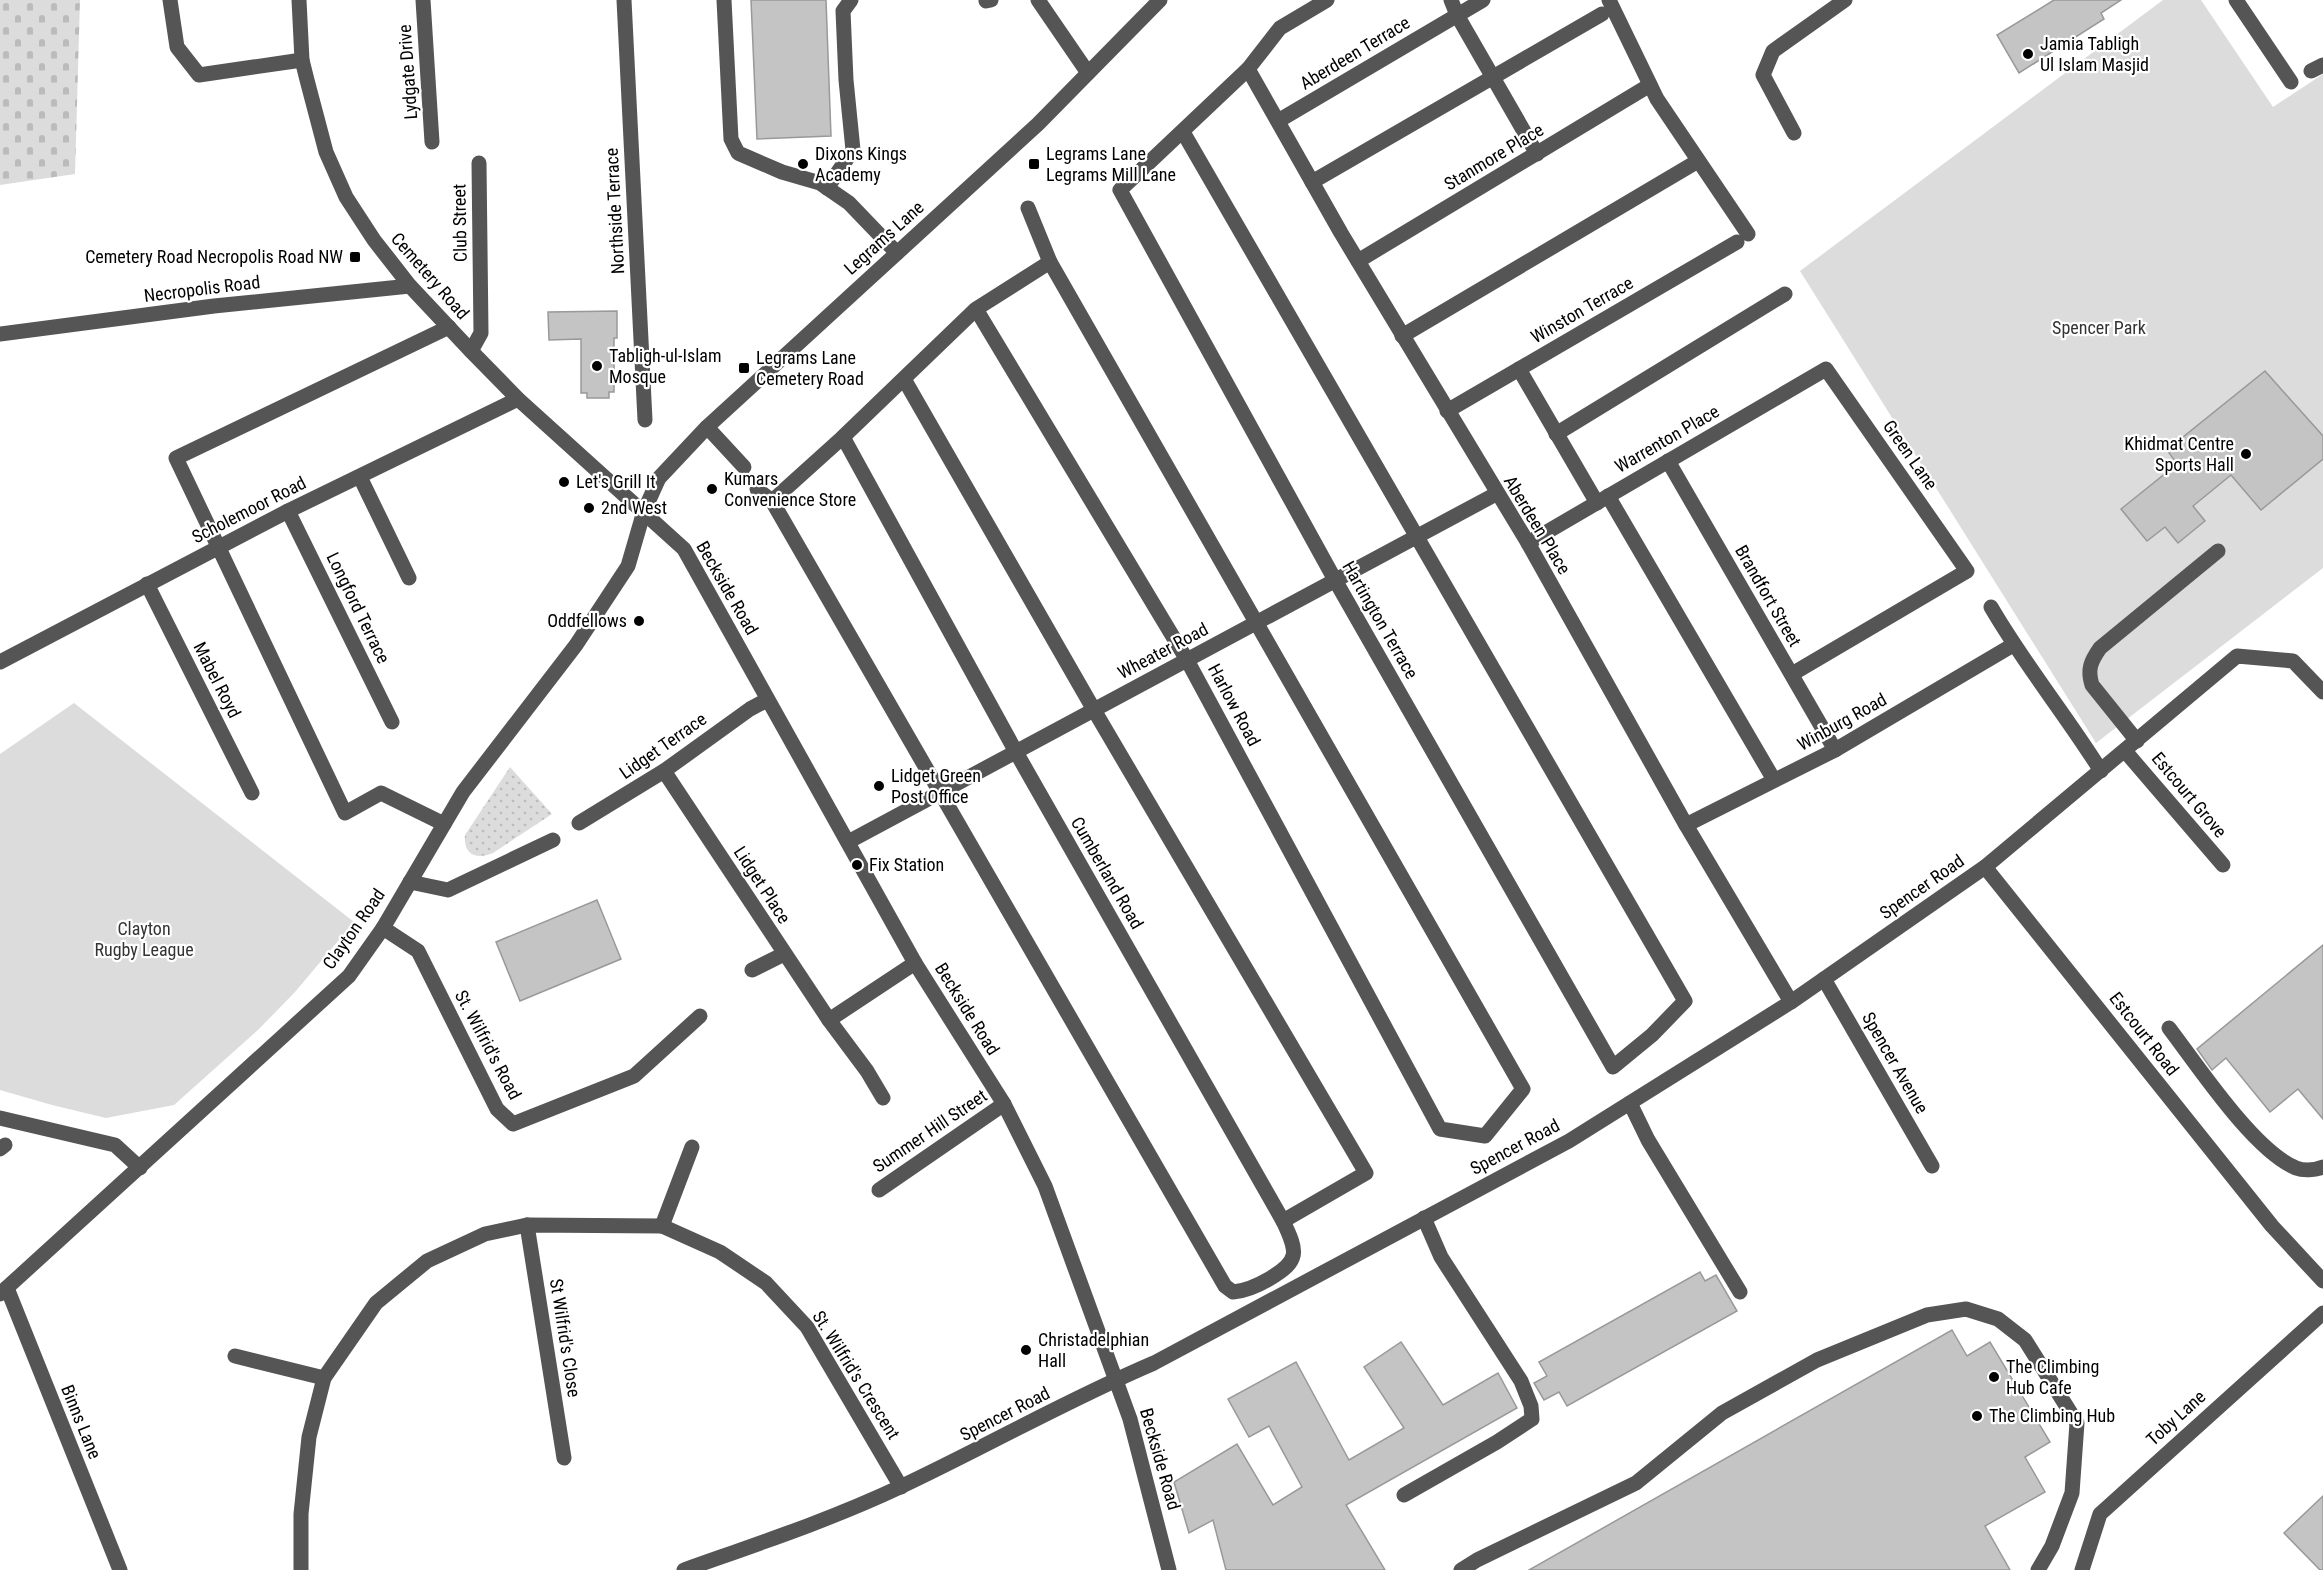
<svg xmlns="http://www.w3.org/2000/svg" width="2323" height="1570" viewBox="0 0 2323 1570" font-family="'Roboto Condensed',sans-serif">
  <defs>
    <pattern id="grass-dots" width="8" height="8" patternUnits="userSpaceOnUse" patternTransform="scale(1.5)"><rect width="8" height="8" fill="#dcdcdc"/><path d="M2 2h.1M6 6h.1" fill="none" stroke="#bbb" stroke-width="1.8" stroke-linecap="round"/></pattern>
    <pattern id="cemetery-stones" width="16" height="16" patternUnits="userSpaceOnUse" patternTransform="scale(1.5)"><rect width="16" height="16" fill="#dcdcdc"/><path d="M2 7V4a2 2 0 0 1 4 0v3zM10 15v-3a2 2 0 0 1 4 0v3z" fill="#bbb"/></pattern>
  </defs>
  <rect width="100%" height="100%" fill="#fff"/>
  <!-- grass -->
  <path fill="url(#grass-dots)" d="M510,767l42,47 -59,39c-16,7 -30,2 -28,-18z"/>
  <!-- cemetery -->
  <polygon fill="url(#cemetery-stones)" points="0,0 80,0 75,174 0,185"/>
  <!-- park -->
  <g fill="#dcdcdc">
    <polygon points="2163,0 2201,0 2273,107 2323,74 2323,568 2096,743 1800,271"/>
    <polygon points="74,703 354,922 295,992 259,1029 174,1105 106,1118 52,1105 0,1090 0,754"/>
  </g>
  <!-- building -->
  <g fill="#c4c4c4" stroke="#999" stroke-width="1.5">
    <polygon points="751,0 826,0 831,136 757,139"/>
    <polygon points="2054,0 2121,0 2101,13 2104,19 2019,73 1997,35"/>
    <polygon points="617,311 617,338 614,338 614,392 609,392 609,398 587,398 587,393 581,393 581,339 549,340 548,312"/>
    <polygon points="2265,371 2323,436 2323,459 2261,510 2231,475 2193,506 2205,521 2178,543 2165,527 2147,541 2121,509 2177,464 2167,450"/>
    <polygon points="597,900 621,959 520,1001 496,942"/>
    <polygon points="2323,945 2323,1119 2298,1089 2270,1112 2226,1058 2212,1070 2197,1049"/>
    <polygon points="1700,1272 1705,1281 1716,1275 1737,1311 1567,1406 1559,1392 1544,1400 1534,1383 1547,1376 1539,1362"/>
    <polygon points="1952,1330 1967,1356 1990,1342 2050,1442 2025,1457 2045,1492 1985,1526 2010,1570 1529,1570"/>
    <polygon points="1401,1342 1443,1405 1498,1373 1517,1408 1346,1505 1385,1570 1226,1570 1213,1520 1189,1533 1174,1482 1237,1444 1273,1505 1302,1487 1269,1426 1249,1437 1228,1399 1296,1362 1349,1460 1404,1428 1364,1367"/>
    <polygon points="2323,1496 2323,1570 2320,1570 2284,1533"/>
  </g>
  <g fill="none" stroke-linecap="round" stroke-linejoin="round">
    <!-- minor -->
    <g stroke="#555" stroke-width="15">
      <polyline points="170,0 177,47 199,75 302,60"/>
      <polyline points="299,0 302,60 307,80 326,152 346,197 374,240 410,286 471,351 518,399 684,549 915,963 1004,1104 1045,1186 1130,1419 1169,1570"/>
      <polyline points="423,0 432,142"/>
      <polyline points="624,0 645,420"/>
      <polyline points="724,0 731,139 738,153 782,172 820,183 849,203 897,253"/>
      <polyline points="1038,0 1088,73"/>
      <polyline points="1451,0 1457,15 1537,154"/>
      <polyline points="1609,0 1657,99 1748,234"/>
      <polyline points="2236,0 2291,82"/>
      <polyline points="986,1 991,0"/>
      <polyline points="1248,69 1341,233 1528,543 1686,825 1791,1002"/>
      <polyline points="2311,71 2323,65"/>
      <polyline points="1278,121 1483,0"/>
      <polyline points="1183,132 1685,1001 1652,1035 1613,1067 1335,580 1120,190 1248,69 1280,28 1327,0"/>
      <polyline points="1794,133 1763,75 1773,51 1845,0"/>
      <polyline points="1312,182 1602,14"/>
      <polyline points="827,188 853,150 846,80 843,11 851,0"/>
      <polyline points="1028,208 1050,262"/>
      <polyline points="1358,261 1650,85"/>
      <polyline points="0,334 214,306 410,286"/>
      <polyline points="1402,336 1698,161"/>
      <polyline points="471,351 481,333 479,163"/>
      <polyline points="1519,369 1597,503"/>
      <polyline points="904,379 1094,710 1366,1173 1283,1221"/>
      <polyline points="1447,411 1737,242"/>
      <polyline points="707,427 744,467"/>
      <polyline points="1556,434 1785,294"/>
      <polyline points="1668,461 1835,750"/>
      <polyline points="360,477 409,578"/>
      <path d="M757,489l15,12 453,785 8,6c13,-1 24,-6 36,-13 31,-18 29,-27 14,-58l-267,-469 -173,-315"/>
      <polyline points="1608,496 1774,780"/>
      <polyline points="772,501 843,437 976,309 1050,262 1523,1089 1485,1136 1440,1129 1187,660 976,309"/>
      <polyline points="288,511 392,722"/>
      <polyline points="1528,543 1826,369 1967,571 1792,674"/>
      <polyline points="147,584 252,793"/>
      <path d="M1991,607c33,57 75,108 110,164"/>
      <polyline points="0,662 288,511 518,399"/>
      <path d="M2137,741l-45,-56c-5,-16 -1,-24 8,-37l118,-97"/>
      <polyline points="2125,751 2223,865"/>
      <polyline points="664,771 829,1020 915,963"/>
      <polyline points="579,823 664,771 750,709 767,700"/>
      <polyline points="444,824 381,793 345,813 176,458 449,327"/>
      <polyline points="1686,825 1835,750 2013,645"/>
      <polyline points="848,842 1496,494"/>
      <polyline points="1985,867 2272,1226 2323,1281"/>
      <polyline points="410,882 448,890 553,840"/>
      <polyline points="383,928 418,951 497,1109 513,1124 634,1076 700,1016"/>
      <polyline points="752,970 784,954"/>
      <polyline points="1824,979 1932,1166"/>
      <polyline points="829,1020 867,1071 883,1098"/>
      <path d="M2169,1028c29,38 85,123 127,140 8,3 19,2 27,-1"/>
      <polyline points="1630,1103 1648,1140 1740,1292"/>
      <polyline points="0,1118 115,1145 140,1168"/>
      <polyline points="0,1149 5,1145"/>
      <polyline points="879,1190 1004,1104"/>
      <polyline points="527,1225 564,1458"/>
      <polyline points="662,1226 692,1147"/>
      <polyline points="7,1288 120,1570"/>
      <polyline points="0,1294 349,976 383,928 463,792 576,645 628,566 644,511 659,478 707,427 1038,124 1160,0"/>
      <polyline points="235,1356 324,1378"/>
      <polyline points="1404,1495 1497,1442 1532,1419 1531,1406 1521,1381 1441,1257 1424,1218"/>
      <polyline points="301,1570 301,1514 309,1437 324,1378 376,1303 427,1261 485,1234 527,1225 662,1226 720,1252 766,1283 807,1327 901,1487"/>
      <path d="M684,1570c73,-26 146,-50 216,-83 85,-40 167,-87 254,-124l415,-222 222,-139 194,-135 252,-211 56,5 30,31"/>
      <polyline points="1461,1570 1477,1560 1636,1483 1722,1413 1817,1360 1927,1315 1966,1309 1998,1319 2025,1340 2077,1423 2072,1493 2052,1546 2038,1570"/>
      <polyline points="2082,1570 2100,1514 2323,1313"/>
    </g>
  </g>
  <!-- markers -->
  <g fill="#000" stroke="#fff" stroke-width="2">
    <circle cx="2028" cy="54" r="6"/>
    <circle cx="803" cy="164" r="6"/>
    <rect x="1028" y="158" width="12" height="12" rx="3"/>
    <rect x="349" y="251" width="12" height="12" rx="3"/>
    <circle cx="597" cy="366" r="6"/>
    <rect x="738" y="362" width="12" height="12" rx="3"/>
    <circle cx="2246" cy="454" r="6"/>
    <circle cx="564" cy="482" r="6"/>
    <circle cx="712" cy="489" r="6"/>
    <circle cx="589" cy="508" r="6"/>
    <circle cx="639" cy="621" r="6"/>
    <circle cx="879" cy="786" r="6"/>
    <circle cx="857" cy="865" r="6"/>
    <circle cx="1026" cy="1350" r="6"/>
    <circle cx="1994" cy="1377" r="6"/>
    <circle cx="1977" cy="1416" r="6"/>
  </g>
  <g text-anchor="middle" stroke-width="4.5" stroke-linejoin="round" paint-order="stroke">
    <!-- poi labels -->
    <g font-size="18" fill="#000" stroke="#fff" text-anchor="start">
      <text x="2040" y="50">Jamia Tabligh<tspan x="2040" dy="21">Ul Islam Masjid</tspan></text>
      <text x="815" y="160">Dixons Kings<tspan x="815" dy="21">Academy</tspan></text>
      <text x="1046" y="160">Legrams Lane<tspan x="1046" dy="21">Legrams Mill Lane</tspan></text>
      <text x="343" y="263" text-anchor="end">Cemetery Road Necropolis Road NW</text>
      <text x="609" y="362">Tabligh-ul-Islam<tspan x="609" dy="21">Mosque</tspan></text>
      <text x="756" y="364">Legrams Lane<tspan x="756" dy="21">Cemetery Road</tspan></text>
      <text x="2234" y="450" text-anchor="end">Khidmat Centre<tspan x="2234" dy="21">Sports Hall</tspan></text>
      <text x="724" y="485">Kumars<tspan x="724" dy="21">Convenience Store</tspan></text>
      <text x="576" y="488">Let's Grill It</text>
      <text x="601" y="514">2nd West</text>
      <text x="627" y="627" text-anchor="end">Oddfellows</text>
      <text x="891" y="782">Lidget Green<tspan x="891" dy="21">Post Office</tspan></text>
      <text x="869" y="871">Fix Station</text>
      <text x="1038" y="1346">Christadelphian<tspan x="1038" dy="21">Hall</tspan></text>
      <text x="2006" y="1373">The Climbing<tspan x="2006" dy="21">Hub Cafe</tspan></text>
      <text x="1989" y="1422">The Climbing Hub</text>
    </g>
    <!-- street labels -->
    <g font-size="18" fill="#000" stroke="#fff">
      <text transform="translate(1355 53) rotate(-31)" y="6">Aberdeen Terrace</text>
      <text transform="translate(408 72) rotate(-94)" y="6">Lydgate Drive</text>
      <text transform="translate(1494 157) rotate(-31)" y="6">Stanmore Place</text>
      <text transform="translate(615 211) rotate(-93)" y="6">Northside Terrace</text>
      <text transform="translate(460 223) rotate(-91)" y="6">Club Street</text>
      <text transform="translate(884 238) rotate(-42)" y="6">Legrams Lane</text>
      <text transform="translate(430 276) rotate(49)" y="6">Cemetery Road</text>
      <text transform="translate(202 289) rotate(-7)" y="6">Necropolis Road</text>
      <text transform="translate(1582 310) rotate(-30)" y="6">Winston Terrace</text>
      <text transform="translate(1667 439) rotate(-30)" y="6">Warrenton Place</text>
      <text transform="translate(1910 455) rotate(55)" y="6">Green Lane</text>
      <text transform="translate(249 510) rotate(-27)" y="6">Scholemoor Road</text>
      <text transform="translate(1537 525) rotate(59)" y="6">Aberdeen Place</text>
      <text transform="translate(727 588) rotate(60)" y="6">Beckside Road</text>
      <text transform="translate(1768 596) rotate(60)" y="6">Brandfort Street</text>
      <text transform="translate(358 608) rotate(64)" y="6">Longford Terrace</text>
      <text transform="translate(1380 620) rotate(60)" y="6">Hartington Terrace</text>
      <text transform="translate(1163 651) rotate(-28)" y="6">Wheater Road</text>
      <text transform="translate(217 680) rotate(63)" y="6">Mabel Royd</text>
      <text transform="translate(1234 705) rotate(62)" y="6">Harlow Road</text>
      <text transform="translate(1842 722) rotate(-29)" y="6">Winburg Road</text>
      <text transform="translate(663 746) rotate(-35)" y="6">Lidget Terrace</text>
      <text transform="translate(2189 795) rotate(50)" y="6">Estcourt Grove</text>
      <text transform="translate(1107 873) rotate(60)" y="6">Cumberland Road</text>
      <text transform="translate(762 885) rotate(57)" y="6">Lidget Place</text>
      <text transform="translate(1922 887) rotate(-35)" y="6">Spencer Road</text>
      <text transform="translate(354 929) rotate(-55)" y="6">Clayton Road</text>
      <text transform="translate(967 1009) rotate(58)" y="6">Beckside Road</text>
      <text transform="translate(2144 1034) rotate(52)" y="6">Estcourt Road</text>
      <text transform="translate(488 1045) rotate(62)" y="6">St. Wilfrid's Road</text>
      <text transform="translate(1895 1063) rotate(60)" y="6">Spencer Avenue</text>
      <text transform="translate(930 1131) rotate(-34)" y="6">Summer Hill Street</text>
      <text transform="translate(1515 1147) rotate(-28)" y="6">Spencer Road</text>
      <text transform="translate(565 1338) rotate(81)" y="6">St Wilfrid's Close</text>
      <text transform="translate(856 1375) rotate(58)" y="6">St. Wilfrid's Crescent</text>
      <text transform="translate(1005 1414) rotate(-27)" y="6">Spencer Road</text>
      <text transform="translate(2176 1418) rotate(-42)" y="6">Toby Lane</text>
      <text transform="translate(81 1422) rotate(68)" y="6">Binns Lane</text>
      <text transform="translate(1160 1459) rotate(74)" y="6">Beckside Road</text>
    </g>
    <!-- park labels -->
    <g font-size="18" fill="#333" stroke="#fff">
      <text x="2099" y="334">Spencer Park</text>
      <text x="144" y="935">Clayton<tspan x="144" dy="21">Rugby League</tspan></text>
    </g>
  </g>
</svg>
